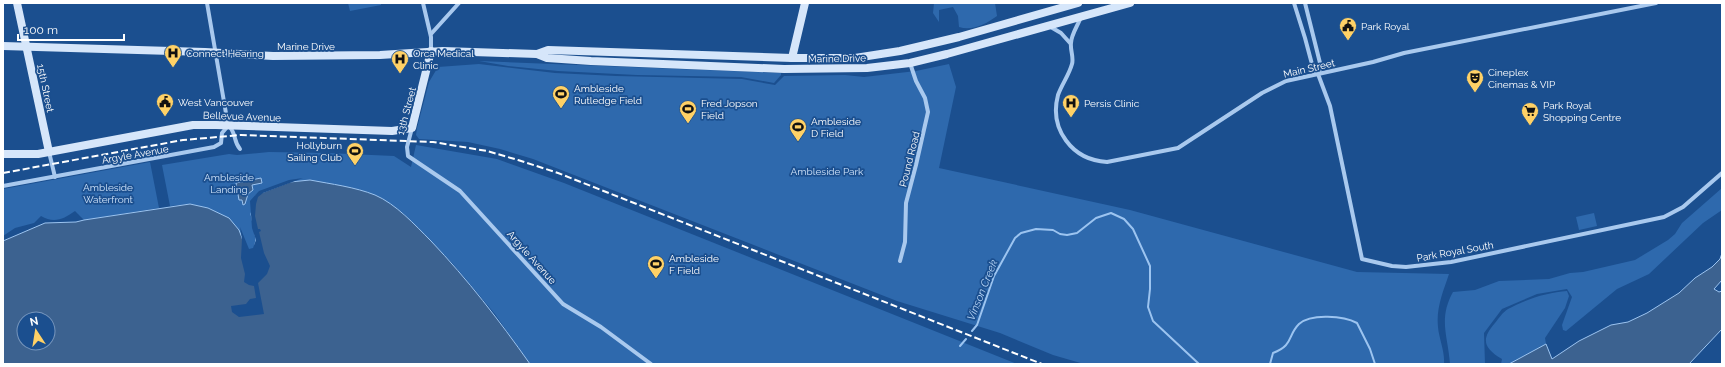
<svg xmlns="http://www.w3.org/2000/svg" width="1725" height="367" viewBox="0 0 1725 367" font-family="Raleway,sans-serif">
  <rect width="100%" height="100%" fill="#1b4f8f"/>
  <!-- green -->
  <g fill="#2e69ad">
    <polygon points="348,3 381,3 381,5 350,11"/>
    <path d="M934,3h61l2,13c-11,8 -24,15 -38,11l-1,-11 -5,-9 -14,3v12l-6,-9z"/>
    <polygon points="479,61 781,73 781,75 774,83 741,77 637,75 558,71 508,66"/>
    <path d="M479,64l76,9 61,3 126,3 33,6 9,-9 61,-1 19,2 52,-6 33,-7 7,23 -17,81 191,42 227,62 92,2c-6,18 -13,34 -11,53 1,12 7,24 6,37h-360l-31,-9 -53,-22 -103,-32 -364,-142 -33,-10 -32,-7 -49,-3 -3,-4 1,-7 12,-46 9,-15z"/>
    <polygon points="416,145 497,159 564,183 1017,364 530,364 495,314 453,264 403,213 375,195 256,239 254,250 250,252 208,208 190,204 170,206 162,165 229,154 237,155 269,152 327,153 394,156 411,167"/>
    <path d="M150,162l9,46 -75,12 -9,-9c-11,8 -21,13 -34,5l-7,7 -19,5 -12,8v-47z"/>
    <path d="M1722,188v22l-19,13 -54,51 -32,15 -51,42 -3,-1 -1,-5 10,-28 -5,-8 -30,5 -35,15 -18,24 1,31h-35c-2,-28 -12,-45 3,-72l22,-2 24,-9 50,-2 21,-6 13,-1 52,-12 33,-20 7,-6 7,-11z"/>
    <polygon points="1594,213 1597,226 1579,230 1576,217"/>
    <path d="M1567,291l2,5 -4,12 -20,30 1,6 -37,20h-8l1,-5c-19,-11 -21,-20 -7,-36 4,-5 7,-10 13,-14 16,-9 40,-17 59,-18z"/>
  </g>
  <!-- water -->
  <g fill="#3c6290" stroke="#9cc4f0" fill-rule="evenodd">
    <polygon points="261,178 262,183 252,185 253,190 248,194 245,204 243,205 242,200 239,200 236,183"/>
    <path d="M310,180c21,4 45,7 65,15 21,9 40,30 56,46 37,39 68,79 99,123h-527v-123l42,-18 31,-1 8,-2 106,-16 18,4 21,10 10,12 8,21 7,-1 2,-11 -5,-25 5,-19 34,-13zM24,319h24v24h-24z"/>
    <polygon points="1722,253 1722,280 1714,289 1719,292 1722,291 1722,329 1689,364 1509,364 1546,344 1552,359 1579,341 1611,325 1628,322 1647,313 1679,293 1695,278 1712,267 1720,259"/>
  </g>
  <!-- pier -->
  <polygon fill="#1b4f8f" points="303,178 263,193 258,197 256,204 255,216 258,229 260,229 261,231 259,232 264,253 270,266 267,274 258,283 264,314 239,317 232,312 231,306 246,304 250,299 256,298 254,286 249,285 244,282 245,274 241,258 242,239 240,227 249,249 253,248 256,240 252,228 250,201 259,191 289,180"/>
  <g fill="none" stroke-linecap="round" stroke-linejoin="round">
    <!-- stream -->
    <g stroke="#9cc4f0" stroke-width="2">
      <polyline points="972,331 977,325 994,276 1015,238 1021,233 1036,229 1053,230 1060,234 1067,235 1077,233 1096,218 1111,213 1124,219 1133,229 1150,266 1150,289 1148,307 1153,321 1199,364"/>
      <polyline points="960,346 966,339"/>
      <path d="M1270,364l3,-11c21,-8 14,-17 26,-29 12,-11 45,-8 58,-1l13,26 5,15"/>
    </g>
    <!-- street -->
    <g stroke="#a9c9ee" stroke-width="4">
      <polyline points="207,3 228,125"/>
      <polyline points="423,3 431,37 431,51"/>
      <polyline points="1294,3 1305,38 1313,68 1318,74 1330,106 1362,259 1392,266 1406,267 1451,262 1664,217 1683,207 1722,173"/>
      <polyline points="1305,3 1321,67 1318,74"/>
      <path d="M1081,17c-3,8 -10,18 -10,26 -1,7 3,14 1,21 -3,11 -10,20 -14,31 -9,34 14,65 49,67l71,-14 84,-55 24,-12 87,-19 31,-9 252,-50"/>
      <polyline points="1049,26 1061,33 1070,43"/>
      <polyline points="431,34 459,3"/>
      <path d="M229,126c8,9 4,15 11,23"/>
      <polyline points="412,128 407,147 408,156 460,191 563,304 601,327 651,364"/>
      <polyline points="49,152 55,177"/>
      <polyline points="3,186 214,147 221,143 222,133 228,126"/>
      <polyline points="900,261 905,242 906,203 916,165 928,112 925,98 916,81 910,63"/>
    </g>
    <!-- secondary -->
    <g stroke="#d6e6fa" stroke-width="8">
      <polyline points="17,3 49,152"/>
      <polyline points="3,46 205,52 273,56 380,55 443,51 537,54 547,58 591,61 784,69 867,68 910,63 947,54 1130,3"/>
      <polyline points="537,54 548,50 792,58 855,58 900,51 959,37 1078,3"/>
      <polyline points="792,58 805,3"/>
      <polyline points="3,154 38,154 193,125 216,125 392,131 412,128 431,51"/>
    </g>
    <!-- rail -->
    <polyline stroke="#fff" stroke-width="2" stroke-dasharray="7 3" stroke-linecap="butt" points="3,173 183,140 241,135 433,142 487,151 518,160 558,173 1042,364"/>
  </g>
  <!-- icons -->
  <defs>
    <symbol id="civic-pin" viewBox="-11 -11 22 30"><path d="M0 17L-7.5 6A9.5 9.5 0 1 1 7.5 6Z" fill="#ffd166" stroke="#1b4f8f"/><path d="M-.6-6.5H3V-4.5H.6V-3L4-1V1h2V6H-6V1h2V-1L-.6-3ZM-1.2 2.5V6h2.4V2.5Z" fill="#111"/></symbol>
    <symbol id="hospital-pin" viewBox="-11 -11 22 30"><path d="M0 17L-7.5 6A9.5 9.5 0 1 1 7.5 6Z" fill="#ffd166" stroke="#1b4f8f"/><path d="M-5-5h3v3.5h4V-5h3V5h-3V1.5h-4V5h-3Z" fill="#111"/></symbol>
    <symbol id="theatre-pin" viewBox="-11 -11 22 30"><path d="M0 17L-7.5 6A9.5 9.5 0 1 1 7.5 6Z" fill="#ffd166" stroke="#1b4f8f"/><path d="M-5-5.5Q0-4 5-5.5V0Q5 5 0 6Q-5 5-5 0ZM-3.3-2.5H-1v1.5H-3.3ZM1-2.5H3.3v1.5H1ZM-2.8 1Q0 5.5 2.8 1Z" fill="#111"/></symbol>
    <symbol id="stadium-pin" viewBox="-11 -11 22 30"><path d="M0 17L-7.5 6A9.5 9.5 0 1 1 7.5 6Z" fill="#ffd166" stroke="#1b4f8f"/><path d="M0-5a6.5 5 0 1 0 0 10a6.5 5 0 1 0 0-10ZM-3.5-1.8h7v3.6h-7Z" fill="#111"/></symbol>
    <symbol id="supermarket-pin" viewBox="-11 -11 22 30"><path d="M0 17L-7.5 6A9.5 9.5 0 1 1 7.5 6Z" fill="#ffd166" stroke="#1b4f8f"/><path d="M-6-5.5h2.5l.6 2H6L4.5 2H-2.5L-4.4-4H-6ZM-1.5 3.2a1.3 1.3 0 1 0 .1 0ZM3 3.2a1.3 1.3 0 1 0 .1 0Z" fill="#111"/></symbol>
  </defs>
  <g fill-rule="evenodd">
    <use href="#civic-pin" x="1338" y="16" width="20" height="27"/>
    <use href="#hospital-pin" x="163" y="43" width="20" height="27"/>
    <use href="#hospital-pin" x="390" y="49" width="20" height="27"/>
    <use href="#theatre-pin" x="1465" y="68" width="20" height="27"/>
    <use href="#stadium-pin" x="551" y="84" width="20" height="27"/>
    <use href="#civic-pin" x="155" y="92" width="20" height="27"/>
    <use href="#hospital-pin" x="1061" y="93" width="20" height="27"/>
    <use href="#stadium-pin" x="678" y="99" width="20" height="27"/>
    <use href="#supermarket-pin" x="1520" y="101" width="20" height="27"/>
    <use href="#stadium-pin" x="788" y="117" width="20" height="27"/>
    <use href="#stadium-pin" x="345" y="141" width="20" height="27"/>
    <use href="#stadium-pin" x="646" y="254" width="20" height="27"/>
  </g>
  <g text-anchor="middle" stroke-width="3.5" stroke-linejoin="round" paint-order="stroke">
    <!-- poi labels -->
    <g font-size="10" fill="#fff" stroke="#1b4f8f" text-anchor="start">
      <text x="1361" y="30">Park Royal</text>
      <text x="186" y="57">Connect Hearing</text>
      <text x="413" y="57">Orca Medical<tspan x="413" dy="12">Clinic</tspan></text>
      <text x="1488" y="76">Cineplex<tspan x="1488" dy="12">Cinemas &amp; VIP</tspan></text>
      <text x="574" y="92">Ambleside<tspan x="574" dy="12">Rutledge Field</tspan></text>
      <text x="178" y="106">West Vancouver</text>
      <text x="701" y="107">Fred Jopson<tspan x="701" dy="12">Field</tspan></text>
      <text x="1084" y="107">Persis Clinic</text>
      <text x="1543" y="109">Park Royal<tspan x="1543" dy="12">Shopping Centre</tspan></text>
      <text x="811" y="125">Ambleside<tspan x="811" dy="12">D Field</tspan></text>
      <text x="342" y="149" text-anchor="end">Hollyburn<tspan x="342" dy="12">Sailing Club</tspan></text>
      <text x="669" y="262">Ambleside<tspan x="669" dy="12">F Field</tspan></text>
    </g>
    <!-- street labels -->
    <g font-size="10" fill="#fff" stroke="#1b4f8f">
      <text x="306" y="50">Marine Drive</text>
      <text transform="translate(837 58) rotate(-1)" y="4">Marine Drive</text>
      <text transform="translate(1309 68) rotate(-13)" y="4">Main Street</text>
      <text transform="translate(46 88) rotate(78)" y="4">15th Street</text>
      <text transform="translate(406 111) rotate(-75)" y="4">13th Street</text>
      <text transform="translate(242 116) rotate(2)" y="4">Bellevue Avenue</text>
      <text transform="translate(135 154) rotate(-10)" y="4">Argyle Avenue</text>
      <text transform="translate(909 159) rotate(-76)" y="4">Pound Road</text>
      <text transform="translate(1455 251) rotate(-10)" y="4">Park Royal South</text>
      <text transform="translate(532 257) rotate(48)" y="4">Argyle Avenue</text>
    </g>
    <!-- park labels -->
    <g font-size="10" fill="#cfe3fa" stroke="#1b4f8f">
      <text x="827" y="175">Ambleside Park</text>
      <text x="229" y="181">Ambleside<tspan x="229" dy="12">Landing</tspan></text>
      <text x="108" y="191">Ambleside<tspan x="108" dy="12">Waterfront</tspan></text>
    </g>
    <!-- water labels -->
    <g font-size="11" font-style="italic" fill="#b5d3f5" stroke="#1b4f8f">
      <text transform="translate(982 290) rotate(-68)" y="4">Vinson Creek</text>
    </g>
  </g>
  <!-- border -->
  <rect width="1725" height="367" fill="none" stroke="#ffffff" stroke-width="8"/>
  <!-- north arrow -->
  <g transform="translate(36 331) rotate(348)"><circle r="19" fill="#1b4f8f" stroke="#7695bc"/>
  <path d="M0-3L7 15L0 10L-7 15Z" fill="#ffd166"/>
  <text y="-6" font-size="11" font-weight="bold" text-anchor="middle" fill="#ffffff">N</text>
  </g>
  <!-- scale -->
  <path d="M18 34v6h106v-6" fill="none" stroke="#ffffff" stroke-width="2"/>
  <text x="24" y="34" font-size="12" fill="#ffffff" stroke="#1b4f8f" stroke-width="3" paint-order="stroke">100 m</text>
</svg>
